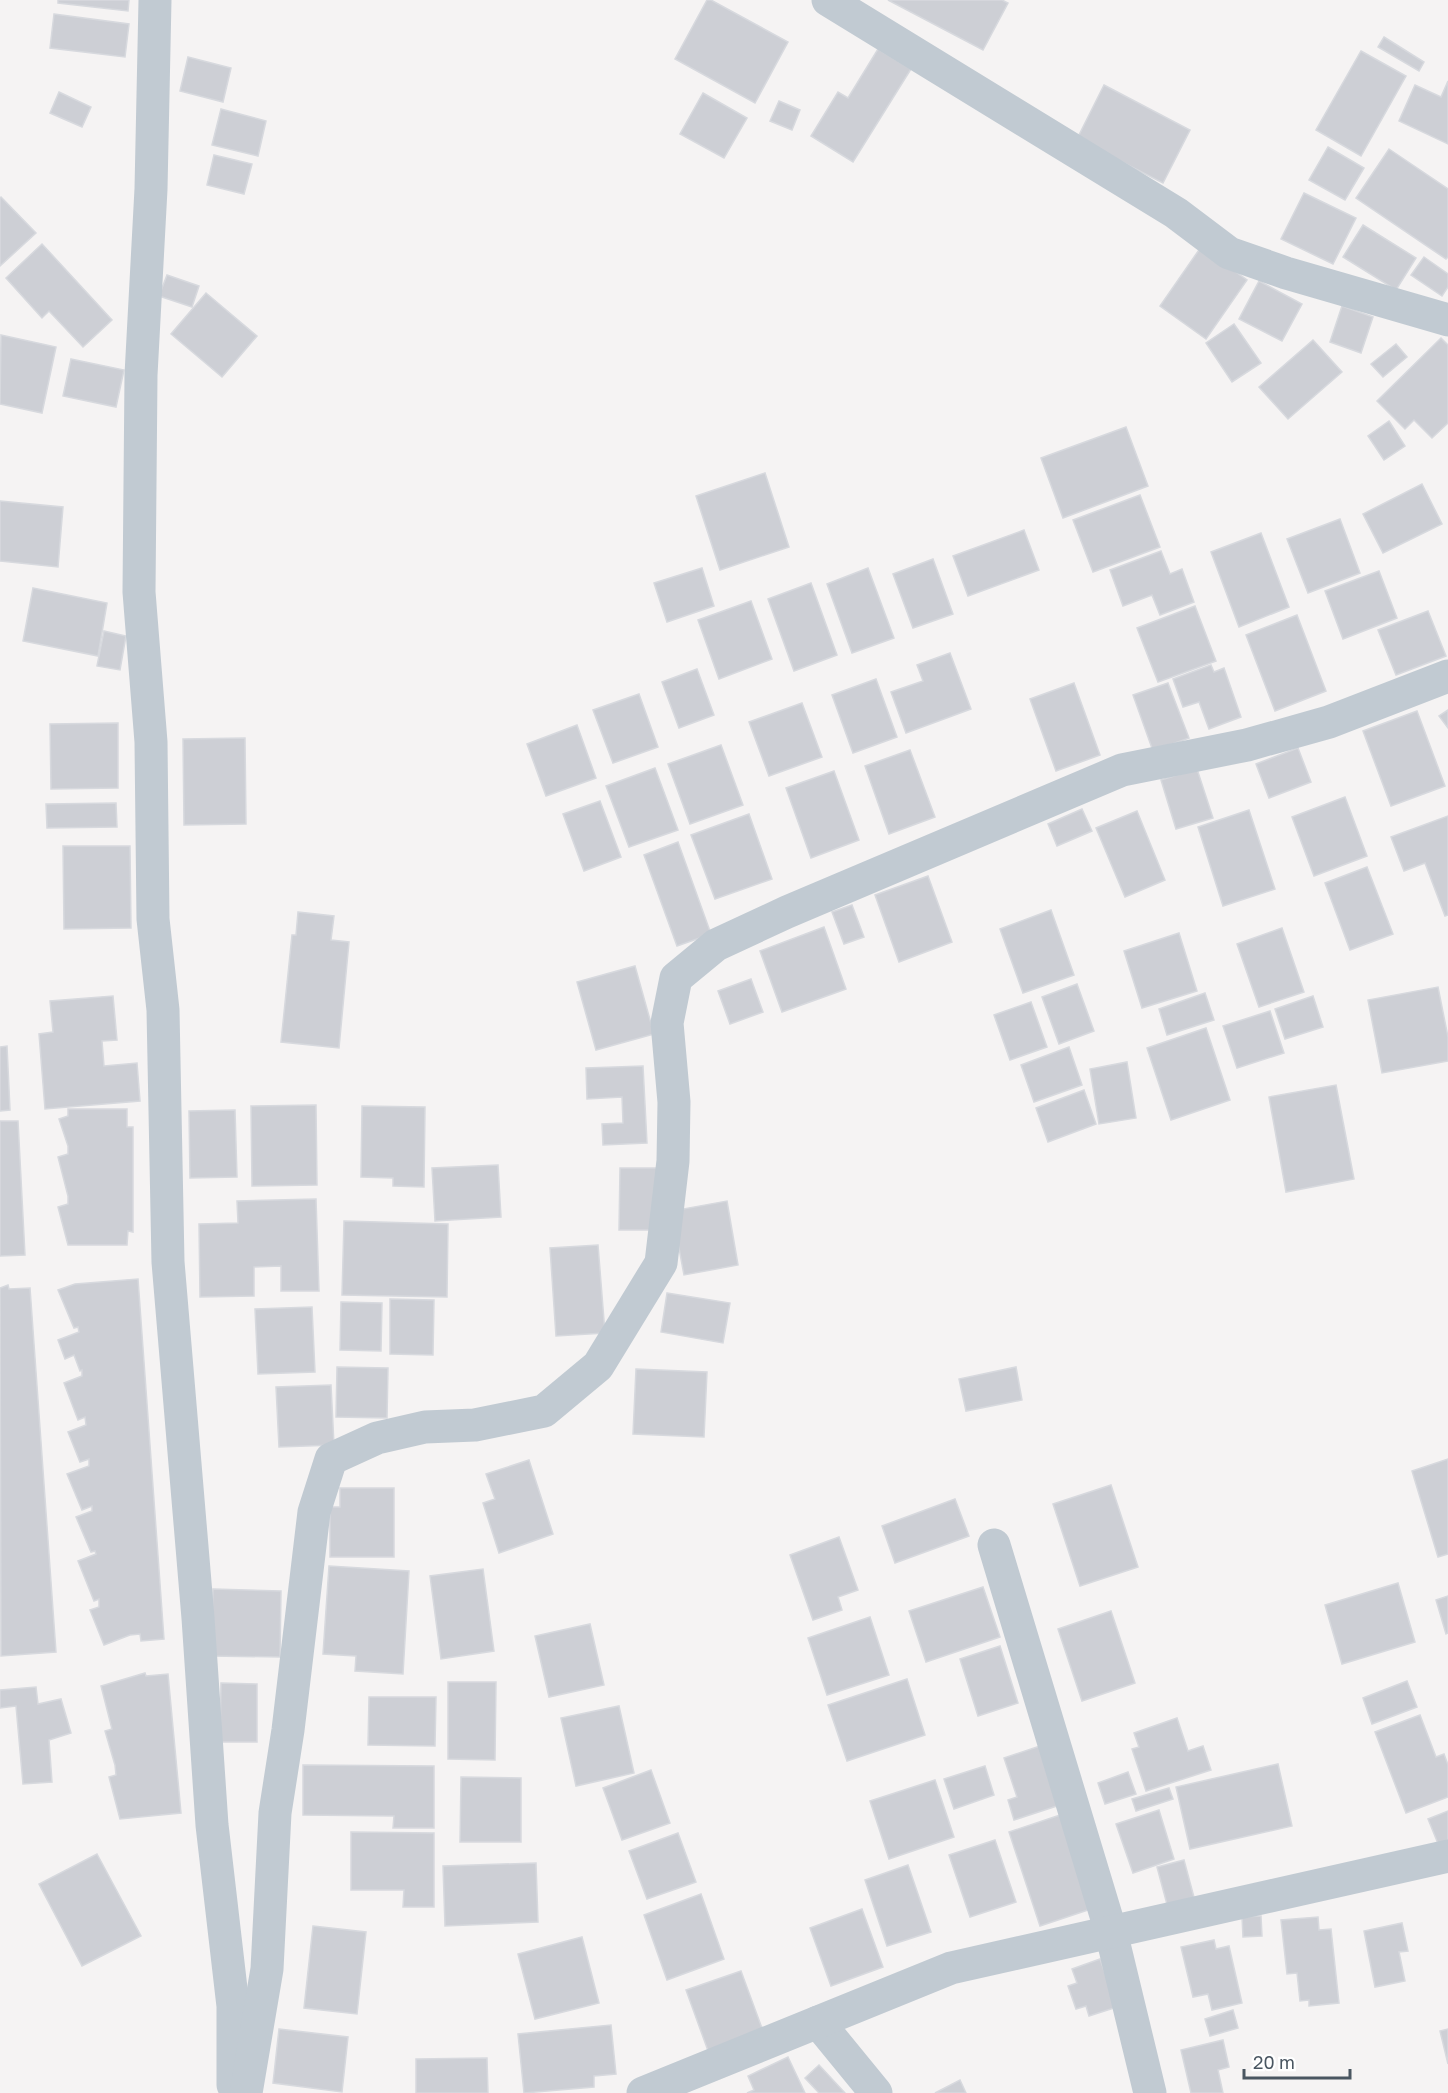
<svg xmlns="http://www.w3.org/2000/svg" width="1448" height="2093" viewBox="0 0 1448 2093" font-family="'Golos Text',sans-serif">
  <rect width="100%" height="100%" fill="#f5f3f3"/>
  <!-- building -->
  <g fill="#cdcfd5" stroke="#d7d9de" stroke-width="1.5">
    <polygon points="58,0 129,0 128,11 58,3"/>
    <polygon points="707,0 711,0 788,42 755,103 675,59"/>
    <polygon points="888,0 1002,0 1008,3 983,50"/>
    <polygon points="54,14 129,24 125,57 50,48"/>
    <polygon points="1384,37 1424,62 1419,71 1378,47"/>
    <polygon points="878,49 911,69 853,162 811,136 838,92 848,98"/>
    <polygon points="1361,51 1406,76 1361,156 1316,130"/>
    <polygon points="188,57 231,68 223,102 180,91"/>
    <polygon points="1448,81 1448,144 1399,121 1415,85 1441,97"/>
    <polygon points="1104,85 1190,130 1163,183 1077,139"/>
    <polygon points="59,92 91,107 82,127 50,113"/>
    <polygon points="703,93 747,118 724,158 680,134"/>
    <polygon points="779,101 800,110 792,130 770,121"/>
    <polygon points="221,109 266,121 258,156 212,145"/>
    <polygon points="1328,147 1364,168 1345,200 1309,180"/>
    <polygon points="1389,149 1448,189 1448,257 1446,259 1356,198"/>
    <polygon points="214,155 252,164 244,194 207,185"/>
    <polygon points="1304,193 1356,218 1333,264 1281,239"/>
    <polygon points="1,197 36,233 0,266 0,198"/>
    <polygon points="1363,225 1416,258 1396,290 1343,257"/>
    <polygon points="42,244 112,320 83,347 49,311 42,318 6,278"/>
    <polygon points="1201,247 1247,280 1206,339 1160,306"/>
    <polygon points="1424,257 1448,274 1448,287 1442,296 1411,275"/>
    <polygon points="167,275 199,286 192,307 159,296"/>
    <polygon points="1259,281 1302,304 1282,341 1239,319"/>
    <polygon points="206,293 257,336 222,377 171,334"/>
    <polygon points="1342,306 1373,317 1361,353 1330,342"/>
    <polygon points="1234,324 1261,363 1232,382 1206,343"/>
    <polygon points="1,335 56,347 42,413 0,404"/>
    <polygon points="1441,338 1448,345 1448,423 1432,438 1414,420 1405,429 1377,401"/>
    <polygon points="1313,340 1342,372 1288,419 1259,387"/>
    <polygon points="1396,344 1407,357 1383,377 1371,364"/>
    <polygon points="71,359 124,370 116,407 63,396"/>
    <polygon points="1389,421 1405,446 1384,460 1368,436"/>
    <polygon points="1126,427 1148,486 1063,518 1041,458"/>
    <polygon points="765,473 789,547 720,570 696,496"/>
    <polygon points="1422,484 1442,524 1383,553 1363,514"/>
    <polygon points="1140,495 1160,547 1093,572 1073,520"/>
    <polygon points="0,501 63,507 58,567 0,561"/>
    <polygon points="1340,519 1360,573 1308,593 1287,539"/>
    <polygon points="1024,530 1039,570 968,596 953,556"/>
    <polygon points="1261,533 1289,607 1239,627 1211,552"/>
    <polygon points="1161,551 1170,574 1182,569 1194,602 1160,615 1152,595 1123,606 1110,570"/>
    <polygon points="933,559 953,614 913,628 893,574"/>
    <polygon points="702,568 714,606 667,622 654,583"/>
    <polygon points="868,568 894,638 852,653 827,584"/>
    <polygon points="1379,571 1397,618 1343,639 1325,591"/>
    <polygon points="811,583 837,655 794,671 768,599"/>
    <polygon points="33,588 107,603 98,656 23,641"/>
    <polygon points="751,601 772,659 719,679 698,620"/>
    <polygon points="1195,606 1216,661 1158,682 1137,628"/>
    <polygon points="1428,611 1446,656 1396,675 1378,630"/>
    <polygon points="1297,615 1326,691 1275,711 1246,635"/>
    <polygon points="104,631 126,636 120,670 97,666"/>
    <polygon points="950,653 971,709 906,733 891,692 923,681 917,665"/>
    <polygon points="1211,665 1214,672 1224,668 1241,717 1209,729 1199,702 1183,707 1173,679"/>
    <polygon points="697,669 714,715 679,728 662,682"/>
    <polygon points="876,679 897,737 853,753 832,695"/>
    <polygon points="1074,683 1100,755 1056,771 1030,699"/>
    <polygon points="1168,683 1189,738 1153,751 1133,695"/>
    <polygon points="639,694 658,747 613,763 593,710"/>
    <polygon points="802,703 822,757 769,776 749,722"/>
    <polygon points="1448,710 1448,728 1439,716"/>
    <polygon points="1417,711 1445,786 1391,806 1363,731"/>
    <polygon points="118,723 118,788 51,789 50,724"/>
    <polygon points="577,725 596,778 546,796 527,744"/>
    <polygon points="245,738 246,824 184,825 183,739"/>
    <polygon points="721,745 743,805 690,824 668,764"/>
    <polygon points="1298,748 1311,782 1269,798 1256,764"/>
    <polygon points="910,750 935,817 889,834 865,766"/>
    <polygon points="655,768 678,830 629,847 606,786"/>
    <polygon points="1197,769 1213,818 1176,829 1161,780"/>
    <polygon points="834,771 859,840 811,858 786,788"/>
    <polygon points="1345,797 1367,856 1314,876 1292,817"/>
    <polygon points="600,801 621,857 584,871 563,814"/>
    <polygon points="116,803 117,827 47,828 46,804"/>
    <polygon points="1082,809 1092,831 1057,846 1048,824"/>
    <polygon points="1249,810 1275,889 1223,906 1198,827"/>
    <polygon points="1137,811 1165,880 1125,897 1096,828"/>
    <polygon points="749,814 772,879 715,899 691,835"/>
    <polygon points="1448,816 1448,915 1445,916 1425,863 1404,871 1391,837"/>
    <polygon points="678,842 711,934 677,946 644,855"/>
    <polygon points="63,846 130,846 131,928 64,929"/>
    <polygon points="1367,867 1393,934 1350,950 1325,883"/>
    <polygon points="928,876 952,942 899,962 875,895"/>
    <polygon points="852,905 864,937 844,944 832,912"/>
    <polygon points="1051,910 1074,975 1023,993 1000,929"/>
    <polygon points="298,912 334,916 331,940 349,942 339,1048 281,1042 292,935 296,935"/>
    <polygon points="824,927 846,989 782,1012 760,951"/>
    <polygon points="1282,928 1304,992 1259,1007 1237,944"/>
    <polygon points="1179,933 1197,991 1142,1008 1124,951"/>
    <polygon points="635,966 654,1034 596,1050 577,982"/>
    <polygon points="751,979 763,1012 730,1024 718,991"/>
    <polygon points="1077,984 1094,1031 1059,1044 1042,997"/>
    <polygon points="1438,987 1448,1037 1448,1061 1382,1073 1368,1000"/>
    <polygon points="1205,993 1214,1020 1167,1035 1159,1009"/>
    <polygon points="113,996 117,1040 102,1041 104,1066 137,1063 140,1101 45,1109 39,1034 53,1032 50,1001"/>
    <polygon points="1313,996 1323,1027 1285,1039 1275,1009"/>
    <polygon points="1031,1002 1047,1047 1010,1060 994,1015"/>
    <polygon points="1270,1011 1284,1053 1237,1068 1223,1026"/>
    <polygon points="1206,1028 1230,1100 1171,1120 1147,1048"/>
    <polygon points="7,1046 10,1110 0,1111 0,1047"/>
    <polygon points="1069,1047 1082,1085 1034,1102 1021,1065"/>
    <polygon points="1127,1062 1136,1118 1099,1124 1090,1069"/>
    <polygon points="643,1066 647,1143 603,1145 602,1124 623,1123 622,1097 587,1099 586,1068"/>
    <polygon points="1336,1085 1354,1179 1286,1192 1269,1097"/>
    <polygon points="1084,1090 1096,1124 1048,1142 1036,1108"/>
    <polygon points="316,1105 317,1185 252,1186 251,1106"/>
    <polygon points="362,1106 425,1107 424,1187 393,1186 393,1178 361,1177"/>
    <polygon points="68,1109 127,1109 127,1127 133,1127 133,1232 128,1231 127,1245 68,1245 58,1207 68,1204 68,1196 58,1157 68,1154 68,1146 59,1119 68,1116"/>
    <polygon points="235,1110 237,1177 190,1178 189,1111"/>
    <polygon points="0,1121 18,1121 25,1255 0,1256"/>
    <polygon points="498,1165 501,1217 435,1221 432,1168"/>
    <polygon points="620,1168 661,1168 661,1230 619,1230"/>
    <polygon points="316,1199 319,1291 281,1291 281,1266 254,1267 254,1296 200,1297 199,1224 238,1223 237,1201"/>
    <polygon points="727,1201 738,1265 684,1275 672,1211"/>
    <polygon points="344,1221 448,1224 447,1297 342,1295"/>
    <polygon points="598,1245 605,1333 556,1336 550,1248"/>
    <polygon points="138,1279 164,1639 141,1641 140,1634 130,1635 104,1645 90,1610 99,1607 99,1599 94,1601 78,1561 96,1554 95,1551 91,1552 76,1517 92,1511 92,1506 82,1510 67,1474 89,1466 89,1459 80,1462 68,1432 86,1425 85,1417 78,1420 64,1383 82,1376 82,1370 80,1371 74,1355 65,1359 58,1340 79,1332 78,1327 74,1328 58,1290 75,1284"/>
    <polygon points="8,1285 9,1289 30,1288 56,1652 1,1656 0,1288"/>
    <polygon points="667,1293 730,1303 723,1343 661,1332"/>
    <polygon points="390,1299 434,1300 433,1355 390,1354"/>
    <polygon points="341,1302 382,1303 381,1351 340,1350"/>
    <polygon points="312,1307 315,1372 258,1374 255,1309"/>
    <polygon points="337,1367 388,1368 387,1418 336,1417"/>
    <polygon points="1016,1367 1022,1400 966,1411 959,1379"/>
    <polygon points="636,1369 707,1372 704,1437 633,1434"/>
    <polygon points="331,1385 334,1445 279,1447 276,1387"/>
    <polygon points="1448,1459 1448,1554 1438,1557 1412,1471"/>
    <polygon points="529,1460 553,1534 499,1553 483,1503 495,1499 486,1474"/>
    <polygon points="1111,1485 1138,1567 1080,1586 1053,1504"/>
    <polygon points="340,1488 394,1488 394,1557 330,1557 330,1507 340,1507"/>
    <polygon points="955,1499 969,1536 895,1563 882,1526"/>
    <polygon points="839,1537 858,1590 838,1597 842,1610 813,1620 790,1555"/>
    <polygon points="329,1566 409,1571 403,1674 355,1671 356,1656 323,1654"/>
    <polygon points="483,1569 494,1651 441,1659 430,1576"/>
    <polygon points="1398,1583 1415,1642 1342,1664 1325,1605"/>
    <polygon points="983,1587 1000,1637 926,1662 909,1611"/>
    <polygon points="213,1589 281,1591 280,1657 211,1656"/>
    <polygon points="1448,1596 1448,1633 1446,1634 1436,1600"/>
    <polygon points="1111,1611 1135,1683 1082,1701 1058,1629"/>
    <polygon points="870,1617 889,1675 827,1695 808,1638"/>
    <polygon points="590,1624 604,1685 549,1697 535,1636"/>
    <polygon points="1000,1646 1018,1703 978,1716 960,1659"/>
    <polygon points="145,1673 146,1676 168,1674 181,1813 120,1819 109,1777 116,1775 115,1765 105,1731 112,1729 101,1686"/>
    <polygon points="907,1679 925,1735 847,1761 828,1705"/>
    <polygon points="1407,1681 1417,1707 1372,1724 1363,1698"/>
    <polygon points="448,1682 496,1682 495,1760 448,1759"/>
    <polygon points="221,1683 257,1684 257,1742 220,1742"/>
    <polygon points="36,1687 38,1704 61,1699 71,1733 49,1740 52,1782 23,1784 16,1706 0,1708 0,1690"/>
    <polygon points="369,1697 436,1697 435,1746 368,1745"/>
    <polygon points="619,1706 634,1773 576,1786 561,1718"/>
    <polygon points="1420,1715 1436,1757 1444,1754 1448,1765 1448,1797 1406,1813 1375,1732"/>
    <polygon points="1177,1718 1188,1751 1203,1746 1211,1770 1146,1791 1132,1749 1139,1747 1134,1733"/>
    <polygon points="1043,1745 1063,1804 1014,1820 1008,1800 1017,1797 1004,1758"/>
    <polygon points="1278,1764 1292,1826 1190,1849 1176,1787"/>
    <polygon points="303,1765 434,1766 434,1828 393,1828 394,1816 303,1815"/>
    <polygon points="985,1766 994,1795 954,1809 944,1779"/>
    <polygon points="651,1770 670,1823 622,1840 603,1788"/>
    <polygon points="1128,1772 1136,1794 1105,1804 1098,1783"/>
    <polygon points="461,1777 521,1778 521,1842 460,1842"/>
    <polygon points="935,1780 954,1837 889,1859 870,1801"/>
    <polygon points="1169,1788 1173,1799 1136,1811 1132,1799"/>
    <polygon points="1159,1810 1174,1859 1133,1873 1116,1824"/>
    <polygon points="1448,1811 1448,1848 1441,1851 1428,1819"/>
    <polygon points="1066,1813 1097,1907 1040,1926 1009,1832"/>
    <polygon points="351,1832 434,1833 434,1907 403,1907 404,1890 351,1890"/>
    <polygon points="678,1833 696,1882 647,1899 629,1851"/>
    <polygon points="995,1840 1016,1902 970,1917 949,1855"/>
    <polygon points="97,1854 141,1936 82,1966 39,1884"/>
    <polygon points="1184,1860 1195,1901 1168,1908 1157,1867"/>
    <polygon points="536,1863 538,1922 445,1926 443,1866"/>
    <polygon points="908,1865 931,1932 887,1946 865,1880"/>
    <polygon points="701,1894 724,1959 667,1980 644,1915"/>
    <polygon points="862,1909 883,1967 831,1986 810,1928"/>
    <polygon points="1261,1916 1262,1936 1243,1937 1242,1917"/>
    <polygon points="1318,1917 1319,1930 1331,1929 1339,2003 1309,2006 1309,2000 1300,2001 1297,1973 1287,1974 1281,1920"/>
    <polygon points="1402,1923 1408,1951 1399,1952 1405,1981 1375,1987 1364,1931"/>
    <polygon points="313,1926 366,1932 357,2014 304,2008"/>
    <polygon points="582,1937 599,2003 535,2019 518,1954"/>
    <polygon points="1214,1940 1216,1949 1229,1946 1242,2003 1212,2010 1208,1994 1193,1997 1181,1947"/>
    <polygon points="1100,1959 1117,2007 1089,2016 1086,2006 1076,2009 1068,1986 1077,1983 1072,1969"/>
    <polygon points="741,1971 766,2039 711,2059 686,1990"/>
    <polygon points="1233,2010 1238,2028 1210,2036 1205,2019"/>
    <polygon points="611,2025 616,2074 594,2076 594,2087 524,2093 518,2034"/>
    <polygon points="279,2029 348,2037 342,2092 273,2083"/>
    <polygon points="1448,2029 1448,2064 1440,2031"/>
    <polygon points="1223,2040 1229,2067 1218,2070 1223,2093 1191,2093 1181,2050"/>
    <polygon points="788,2057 805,2093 747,2093 754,2090 748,2076"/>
    <polygon points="487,2058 488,2093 416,2093 416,2059"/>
    <polygon points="819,2065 845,2093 819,2093 805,2078"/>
    <polygon points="960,2080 966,2093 935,2093"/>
  </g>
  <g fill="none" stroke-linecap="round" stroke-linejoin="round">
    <!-- street -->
    <g stroke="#c1cad2" stroke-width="33">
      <polyline points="155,0 151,189 141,375 139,592 151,742 153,919 163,1010 168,1262 198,1618 212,1825 233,2006 233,2085"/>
      <polyline points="828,0 1176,213 1229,253 1286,273 1448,320"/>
      <polyline points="994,1545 1111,1932 1150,2093"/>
      <polyline points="818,2022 876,2093"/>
      <polyline points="246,2093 267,1969 275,1813 288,1730 314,1512 331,1459 377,1438 425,1427 475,1425 544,1411 598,1366 661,1263 673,1161 674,1102 667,1023 676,978 716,945 787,912 1122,770 1247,745 1329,722 1448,676"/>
      <polyline points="643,2093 951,1968 1448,1856"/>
    </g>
  </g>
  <!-- scale -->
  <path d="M1244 2069v9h106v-9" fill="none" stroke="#4a5661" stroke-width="3"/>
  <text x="1253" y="2069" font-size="18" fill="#4a5661" stroke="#ffffff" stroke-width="4.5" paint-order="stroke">20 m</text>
</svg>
